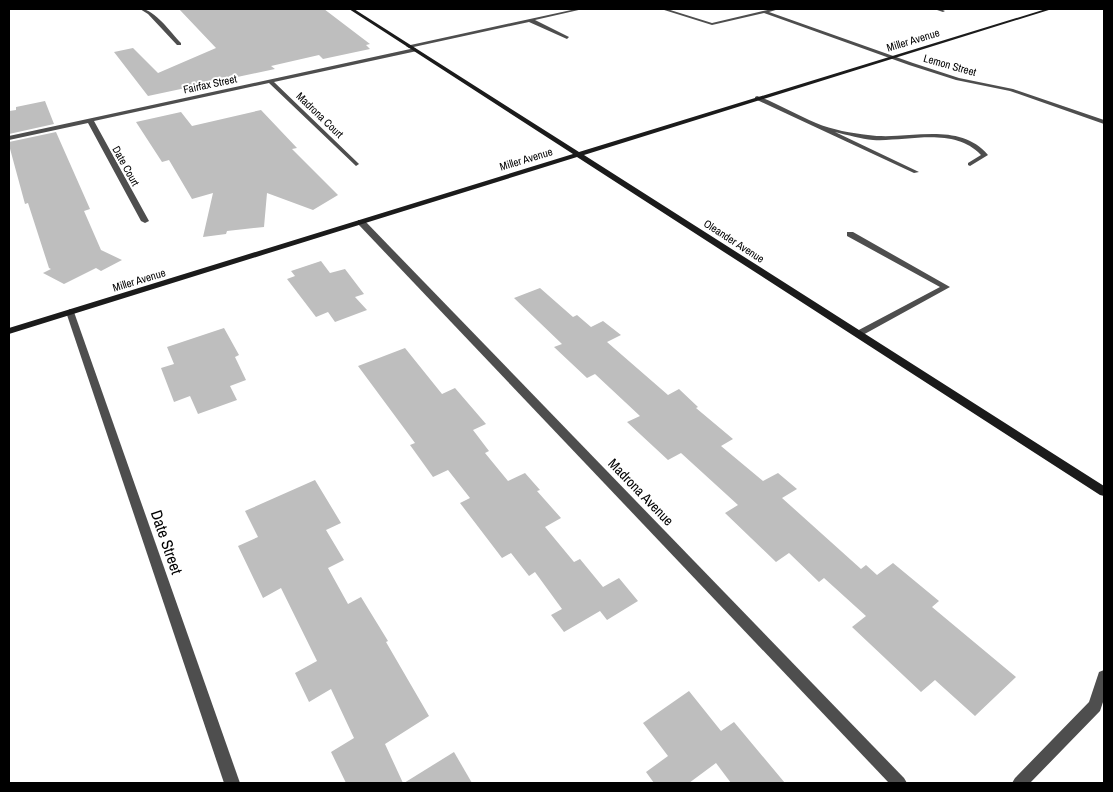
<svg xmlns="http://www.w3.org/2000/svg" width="1113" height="792" viewBox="0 0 1113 792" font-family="'Archivo Narrow',sans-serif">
  <rect width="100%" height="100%" fill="#fff"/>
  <!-- building -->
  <g fill="#bebebe">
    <polygon points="179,9 324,9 370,44 366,45 370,49 323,59 319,55 271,66 275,69 148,96 114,52 133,48 158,73 216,48"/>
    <polygon points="45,101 54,124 9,134 9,111 16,110 16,107"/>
    <polygon points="261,110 297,148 292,149 338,195 313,210 267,193 264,227 227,231 226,234 203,237 213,193 192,199 169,160 162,162 136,122 181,112 192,126"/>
    <polygon points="56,132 90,209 84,211 101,250 122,260 101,271 96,268 64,284 43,273 51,269 49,268 28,203 25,204 9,145 9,142"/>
    <polygon points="321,261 330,273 345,269 364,294 355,297 367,310 335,322 328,312 316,317 287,279 295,276 291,271"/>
    <polygon points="540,288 573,317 577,315 591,327 603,321 621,335 607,342 668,395 679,389 698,407 696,408 733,439 721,446 763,481 778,473 797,489 782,498 861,569 866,565 877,575 893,563 939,601 932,607 1016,677 975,716 935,680 921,692 852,627 866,616 824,578 819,582 789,553 776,562 725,513 738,505 681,453 668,460 627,422 640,416 595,374 587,378 554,347 562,344 514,298"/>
    <polygon points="224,328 239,355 235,357 246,380 230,386 237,400 198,414 190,396 174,402 161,368 174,364 167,347"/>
    <polygon points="405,348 442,394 455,388 486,424 473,430 489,451 485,453 508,481 525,473 540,490 537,491 561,518 545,527 574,562 580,559 603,587 619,578 638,601 607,620 600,611 564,632 551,615 562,609 535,572 529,576 511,553 502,558 460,503 470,498 448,470 433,477 410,445 415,443 358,366"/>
    <polygon points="315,480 341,523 326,530 344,560 328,568 348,604 361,597 388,641 386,642 429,716 385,744 403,783 346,783 331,752 354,738 331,689 309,702 295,673 317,661 281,588 263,598 238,546 258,537 245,511"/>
    <polygon points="689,691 721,731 734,722 785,783 731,783 716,763 689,783 654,783 646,772 668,756 643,723"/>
    <polygon points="454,752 472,783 404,783"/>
  </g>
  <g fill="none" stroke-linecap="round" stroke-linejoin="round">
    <!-- lane -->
    <g fill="#4e4e4e" fill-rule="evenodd">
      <path d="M757,96c20,7 39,19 59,27 16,7 36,10 52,12 40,6 90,-15 120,20l-18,11 -2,-1v-2l13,-8c-28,-29 -73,-13 -108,-15 -12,-1 -25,-5 -38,-8l84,40 -5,1 -159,-74v-2z"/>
      <polygon points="847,232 853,232 950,287 861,336 855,336 853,334 855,332 940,287 847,236"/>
    </g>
    <!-- street -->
    <g fill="#4e4e4e" fill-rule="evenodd">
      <path d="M140,9c14,-1 31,24 41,34v2h-4l-29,-31z"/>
      <polygon points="576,9 583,9 535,20 569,37 567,39 529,22 409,48 406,46"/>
      <polygon points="661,9 667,9 712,23 772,9 779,9 769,12 913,63 959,78 1013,89 1104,120 1104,124 1010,91 956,80 909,65 764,13 712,25"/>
      <polygon points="934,9 940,9 945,11 943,12"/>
      <polygon points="415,48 417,51 274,82 358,163 359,164 356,166 269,83 94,121 149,221 145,223 141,221 88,123 9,140 9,136"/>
      <polygon points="358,220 364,220 904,778 907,783 889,783 358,224"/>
      <polygon points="70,309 74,312 240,783 224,783 66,312"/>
      <polygon points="1104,670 1104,699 1100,711 1030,783 1012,783 1015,778 1089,702 1099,672"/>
    </g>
    <!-- secondary -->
    <polygon fill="#1b1b1b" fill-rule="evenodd" points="349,9 354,9 579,152 1046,9 1052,9 584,155 1104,486 1104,496 1100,495 577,157 9,334 9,328 573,154"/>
  </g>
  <g text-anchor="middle" stroke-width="4" stroke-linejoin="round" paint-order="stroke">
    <!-- far-street labels -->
    <g font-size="11" fill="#000" stroke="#fff">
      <text transform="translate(913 40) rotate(-17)" y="4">Miller Avenue</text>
      <text transform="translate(950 65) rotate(16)" y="4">Lemon Street</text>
      <text transform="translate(210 84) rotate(-12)" y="4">Fairfax Street</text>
      <text transform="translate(320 115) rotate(44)" y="4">Madrona Court</text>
      <text transform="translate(526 159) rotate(-17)" y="4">Miller Avenue</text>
      <text transform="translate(126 166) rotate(61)" y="4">Date Court</text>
      <text transform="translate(734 241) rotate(33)" y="4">Oleander Avenue</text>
      <text transform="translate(139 280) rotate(-17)" y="4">Miller Avenue</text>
    </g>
    <!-- street labels -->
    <g font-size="14" fill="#000" stroke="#fff">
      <text transform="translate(641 492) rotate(46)" y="5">Madrona Avenue</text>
    </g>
    <!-- near-street labels -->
    <g font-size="16" fill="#000" stroke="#fff">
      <text transform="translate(167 542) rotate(71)" y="6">Date Street</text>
    </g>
  </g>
  <!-- border -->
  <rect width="1113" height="792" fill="none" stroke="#000000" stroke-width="20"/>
</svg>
